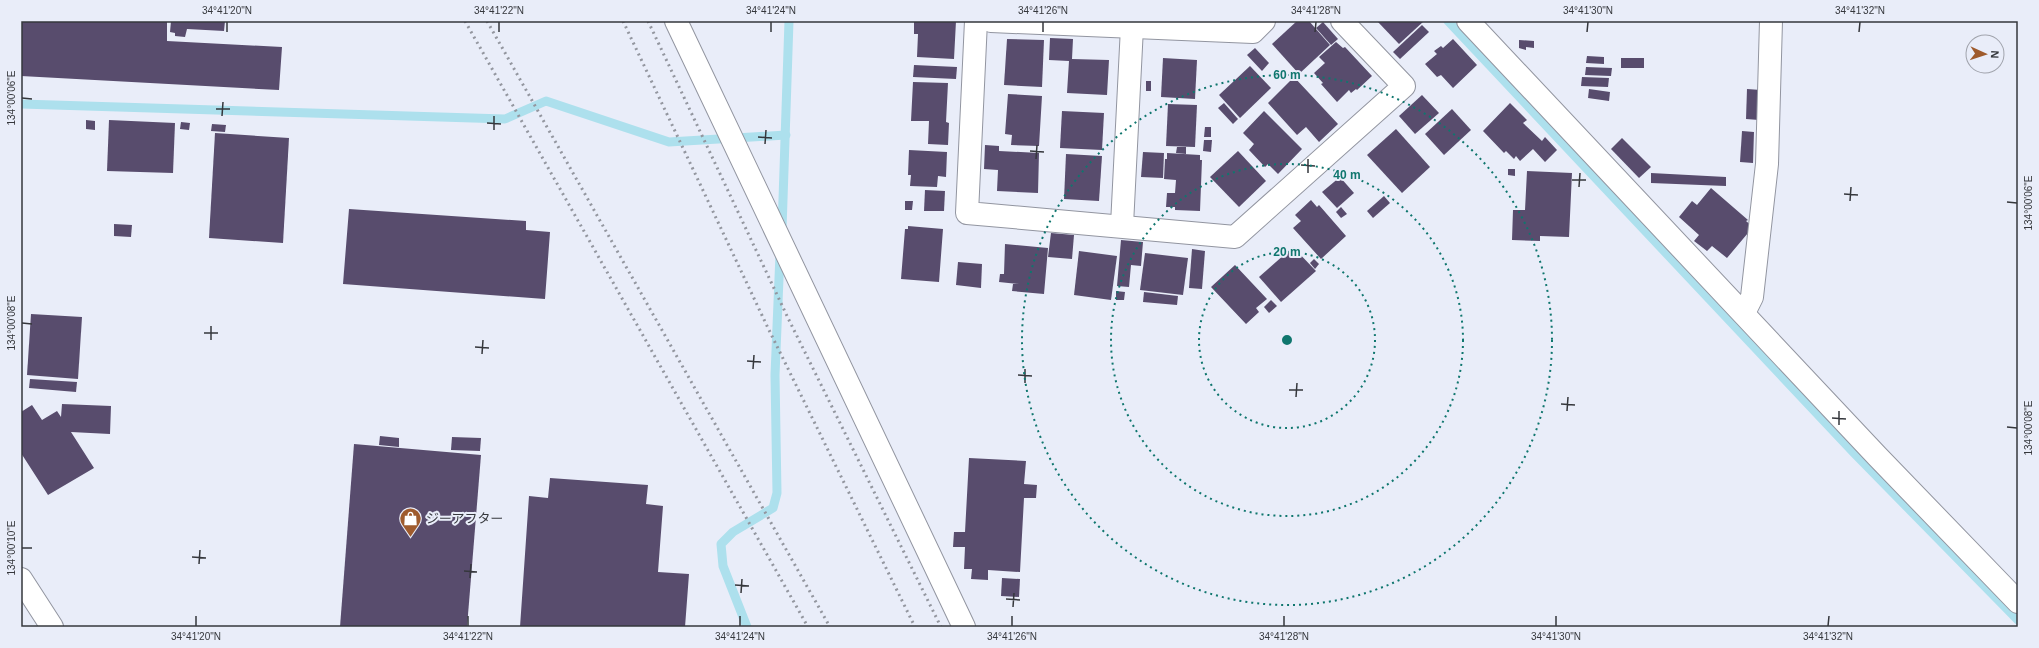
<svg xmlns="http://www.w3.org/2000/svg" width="2039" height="648" viewBox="0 0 2039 648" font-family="Arial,'Noto Sans JP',sans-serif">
  <rect width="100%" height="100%" fill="#e9edf9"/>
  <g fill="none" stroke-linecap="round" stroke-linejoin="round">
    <!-- stream -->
    <g stroke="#ade0ed" stroke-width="9">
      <polyline points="1448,21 1854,453 2018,620"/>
      <polyline points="21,104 505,119 546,101 669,142 786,135"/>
      <polyline points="782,229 789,21"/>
      <polyline points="747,627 723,566 721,544 733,532 773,508 777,493 775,375 780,254"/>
    </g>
  </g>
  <!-- building -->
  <g fill="#584c6d">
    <polygon points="21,21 167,21 167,41 282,47 279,90 21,76"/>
    <polygon points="171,21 225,21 224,31 187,29 185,37 175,36 175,33 170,32"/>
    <polygon points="914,21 956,21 954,59 917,57 918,34 914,34"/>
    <polygon points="1297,21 1309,21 1330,45 1299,74 1272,44"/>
    <polygon points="1377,21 1424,21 1399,44"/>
    <polygon points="1323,22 1338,39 1331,45 1316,28"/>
    <polygon points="1422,25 1429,32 1400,59 1393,52"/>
    <polygon points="1050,38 1073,39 1072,59 1109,60 1107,95 1067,93 1069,61 1049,60"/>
    <polygon points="1007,39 1044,40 1042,87 1004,85"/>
    <polygon points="1453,39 1477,65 1453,88 1441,75 1437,77 1425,64 1437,54 1434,51 1441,46 1443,48"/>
    <polygon points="1519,40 1534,41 1534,48 1526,47 1526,50 1519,48"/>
    <polygon points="1336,42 1343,48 1345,47 1372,76 1357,90 1356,89 1351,93 1349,90 1337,102 1321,84 1323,83 1314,73 1325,63 1319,57"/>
    <polygon points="1255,48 1269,63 1262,71 1247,55"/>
    <polygon points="1587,56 1604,57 1604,64 1586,63"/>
    <polygon points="1163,58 1197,60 1195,99 1161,97"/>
    <rect x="1621" y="58" width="23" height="10"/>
    <polygon points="914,65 957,67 956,79 913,77"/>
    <polygon points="1250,66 1271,88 1240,118 1219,95"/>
    <polygon points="1586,67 1612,68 1611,76 1585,75"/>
    <polygon points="1294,77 1338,124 1319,142 1306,127 1297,135 1268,103"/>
    <polygon points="1582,77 1609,78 1608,87 1581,86"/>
    <rect x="1146" y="81" width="5" height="10"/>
    <polygon points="913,82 948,83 946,122 949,123 948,145 928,144 929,121 911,121"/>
    <polygon points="1589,89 1610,92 1609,101 1588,98"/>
    <polygon points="1747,89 1761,90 1759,120 1746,119"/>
    <polygon points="1008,94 1042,96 1039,146 1011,145 1012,135 1005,134"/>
    <polygon points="1422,95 1439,113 1415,134 1399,116"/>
    <polygon points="1224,103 1238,119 1233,124 1218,108"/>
    <polygon points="1510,103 1527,120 1523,123 1542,141 1545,137 1557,150 1545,162 1533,149 1520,161 1516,156 1514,159 1506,151 1504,153 1483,131"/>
    <polygon points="1168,104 1197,105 1195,147 1166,146"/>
    <polygon points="1452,109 1471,130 1444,155 1425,134"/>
    <polygon points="1062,111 1104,113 1102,150 1060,148"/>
    <polygon points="1264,111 1302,149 1278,174 1268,164 1265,167 1249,150 1254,144 1243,133"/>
    <polygon points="86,120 95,121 95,130 86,129"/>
    <polygon points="109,120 175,123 173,173 107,171"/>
    <polygon points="181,122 190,123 189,130 180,129"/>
    <polygon points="212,124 226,125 225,132 211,131"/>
    <polygon points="1205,127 1211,127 1211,137 1204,137"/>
    <polygon points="1396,129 1430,167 1402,193 1367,155"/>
    <polygon points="1742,131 1754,132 1753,163 1740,162"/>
    <polygon points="215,133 289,138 283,243 209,238"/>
    <polygon points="1622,138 1651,167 1639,178 1611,149"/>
    <polygon points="1204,140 1212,140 1211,152 1203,151"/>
    <polygon points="985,145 999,146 999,151 1039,153 1038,193 997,191 998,170 984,169"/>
    <polygon points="1177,147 1186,147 1186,154 1176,153"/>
    <polygon points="909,150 947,152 946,177 938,176 937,187 910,186 911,175 908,175"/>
    <polygon points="1238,151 1266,181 1239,207 1210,177"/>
    <polygon points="1143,152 1164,153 1163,178 1141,177"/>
    <polygon points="1167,153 1200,155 1200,160 1202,160 1200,211 1175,210 1175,207 1166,207 1167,193 1175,193 1176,180 1164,179 1165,159 1167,159"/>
    <polygon points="1066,154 1102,156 1099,201 1064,199"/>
    <polygon points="1508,169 1515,169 1515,176 1508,175"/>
    <polygon points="1527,171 1572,173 1569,237 1540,236 1540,241 1512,240 1513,210 1525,210"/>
    <polygon points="1651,173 1726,177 1726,186 1651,183"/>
    <polygon points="1340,177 1354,193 1337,208 1322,192"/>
    <polygon points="1711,188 1748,220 1746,221 1753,227 1727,258 1712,246 1707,251 1694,241 1699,235 1679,217 1692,201 1697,205"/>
    <polygon points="925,190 945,191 944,211 924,211"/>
    <polygon points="1384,196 1390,203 1373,218 1367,211"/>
    <polygon points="1311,200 1317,207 1319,205 1346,236 1321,259 1293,228 1301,221 1295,215"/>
    <polygon points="905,201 913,201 912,210 905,210"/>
    <polygon points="1341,207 1347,214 1341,218 1336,212"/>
    <polygon points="349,209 526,221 526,230 550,232 545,299 343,284"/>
    <polygon points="114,224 132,225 131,237 114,236"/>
    <polygon points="908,226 943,229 939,282 901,279 905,229 908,229"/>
    <polygon points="1051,233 1074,235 1072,259 1048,257"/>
    <polygon points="1121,240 1143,242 1141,266 1131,265 1129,287 1117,286"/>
    <polygon points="1005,244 1048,248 1044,294 1012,291 1013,284 1019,284 999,282 1000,274 1004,274"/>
    <polygon points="1293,247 1316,271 1281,302 1259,277"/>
    <polygon points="1192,249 1205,251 1202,289 1189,288"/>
    <polygon points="1079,251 1117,256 1111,300 1074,295"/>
    <polygon points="1145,253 1188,258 1183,295 1140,290"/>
    <polygon points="1314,259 1319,264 1315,269 1310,263"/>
    <polygon points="958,262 982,264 981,288 956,285"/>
    <polygon points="1235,265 1267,299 1256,308 1259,312 1246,324 1211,287"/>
    <polygon points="1116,291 1125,292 1124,300 1116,300"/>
    <polygon points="1144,292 1178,296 1177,305 1143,302"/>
    <polygon points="1271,300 1277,306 1269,313 1264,307"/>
    <polygon points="31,314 82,317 78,379 27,375"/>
    <polygon points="30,379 77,382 76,392 29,388"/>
    <polygon points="62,404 111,406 110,434 71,432 94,468 48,495 21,453 21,412 32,405 42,420 57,411 61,417"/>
    <polygon points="380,436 399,438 399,447 379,445"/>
    <polygon points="452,437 481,438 480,451 451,450"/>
    <polygon points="354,444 481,455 467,627 340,627"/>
    <polygon points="969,458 1026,461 1024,484 1037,485 1036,498 1024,498 1020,572 988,570 988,580 971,579 972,569 964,569 965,547 953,547 954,532 965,532"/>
    <polygon points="550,478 648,485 646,504 663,506 658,572 689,574 685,627 520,627 529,496 548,498"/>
    <polygon points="1002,578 1020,579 1019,597 1001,596"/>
  </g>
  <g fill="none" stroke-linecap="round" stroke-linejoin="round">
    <defs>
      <g id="minor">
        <polyline points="676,21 964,627"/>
        <polyline points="976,21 967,213 1235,237 1404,86 1342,21"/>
        <polyline points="991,21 1253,32 1264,21"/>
        <polyline points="1468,21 1877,456 2018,602"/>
        <polyline points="1122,225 1132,27"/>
        <polyline points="1744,313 1752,297 1767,164 1771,21"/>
      </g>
      <polyline id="highway" points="21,579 52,627"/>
    </defs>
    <!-- minor casing -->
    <use href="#minor" stroke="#9295a0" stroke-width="24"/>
    <!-- highway casing -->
    <use href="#highway" stroke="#9295a0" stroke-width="24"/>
    <!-- minor -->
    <use href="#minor" stroke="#fff" stroke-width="22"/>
    <!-- highway -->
    <use href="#highway" stroke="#fff" stroke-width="22"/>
    <!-- rail -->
    <g stroke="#93969f" stroke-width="3" stroke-dasharray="2 4" stroke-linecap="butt">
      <polyline points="465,21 808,627"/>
      <polyline points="487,21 830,627"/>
      <polyline points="623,21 768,328 915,627"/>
      <polyline points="648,21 788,318 941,627"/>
    </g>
  </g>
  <!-- ticks -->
  <path fill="none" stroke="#35373c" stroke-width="1.5" d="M227,32v-10M499,32v-10M771,32v-10M1043,32v-10M1315,32l1,-10M1587,32l1,-10M1859,32l1,-10M22,98l10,1M216,109h14M222,116l1,-14M487,123l14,1M494,130v-14M758,137l14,1M765,144l1,-14M1030,151l14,1M1036,159l1,-14M1301,165l14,1M1308,173v-14M1572,180h14M1579,187l1,-14M1844,194l14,1M1850,201l1,-14M2007,202l10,1M22,323l10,1M204,333h14M211,340v-14M475,347l14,1M482,354l1,-14M747,361l14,1M753,369l1,-14M1018,375l14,1M1025,383v-14M1289,390h14M1296,397l1,-14M1561,404l14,1M1567,411l1,-14M1832,418l14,1M1839,425v-14M2007,427l10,1M22,548h10M192,557l14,1M199,564l1,-14M464,571l13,1M470,578l1,-14M735,585l14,1M741,593l1,-14M1006,599l14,1M1013,607l1,-14M196,626v-10M468,626v-10M740,626v-10M1012,626v-10M1284,626v-10M1556,626v-10M1828,626l1,-10"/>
  <!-- distance rings -->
  <g fill="none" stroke="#0f766e" stroke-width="2" stroke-dasharray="2 4">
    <circle cx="1287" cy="340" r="88"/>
    <circle cx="1287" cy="340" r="176"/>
    <circle cx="1287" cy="340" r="265"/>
  </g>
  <!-- icons -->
  <defs>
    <symbol id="shop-pin" viewBox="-11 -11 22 30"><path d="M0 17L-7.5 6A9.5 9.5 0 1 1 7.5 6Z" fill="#9f5b2d" stroke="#e9edf9"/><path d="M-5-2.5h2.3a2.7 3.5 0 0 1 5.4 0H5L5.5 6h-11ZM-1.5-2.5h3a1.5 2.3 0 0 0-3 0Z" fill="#fff"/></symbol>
  </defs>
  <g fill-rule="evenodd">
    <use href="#shop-pin" x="398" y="506" width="25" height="34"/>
  </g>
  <g text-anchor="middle" stroke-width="4" stroke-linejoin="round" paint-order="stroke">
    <!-- poi labels -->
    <g font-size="13" fill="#35373c" stroke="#e9edf9" text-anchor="start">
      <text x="426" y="523">ジーアフター</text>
    </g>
  </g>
  <circle cx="1287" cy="340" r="6" fill="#0f766e" stroke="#e9edf9" stroke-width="2"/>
  <g font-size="12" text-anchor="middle" font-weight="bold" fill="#0f766e" stroke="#e9edf9" stroke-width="4" stroke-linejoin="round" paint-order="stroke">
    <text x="1287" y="79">60 m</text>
    <text x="1347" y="179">40 m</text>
    <text x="1287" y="256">20 m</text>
  </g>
  <!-- border -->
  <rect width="2039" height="648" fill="none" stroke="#e9edf9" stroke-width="44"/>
  <!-- north arrow -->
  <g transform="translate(1985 54) rotate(93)"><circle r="19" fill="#e9edf9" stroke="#a1a4ad"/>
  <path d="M0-3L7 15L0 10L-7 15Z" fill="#9f5b2d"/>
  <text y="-6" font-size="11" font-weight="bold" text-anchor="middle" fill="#35373c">N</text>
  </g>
  <rect x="22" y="22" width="1995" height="604" fill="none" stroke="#35373c" stroke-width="1.5"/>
  <g font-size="10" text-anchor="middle" fill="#35373c">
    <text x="227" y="14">34°41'20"N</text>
    <text x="499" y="14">34°41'22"N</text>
    <text x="771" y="14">34°41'24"N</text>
    <text x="1043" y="14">34°41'26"N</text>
    <text x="1316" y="14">34°41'28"N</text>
    <text x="1588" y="14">34°41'30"N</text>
    <text x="1860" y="14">34°41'32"N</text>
    <text transform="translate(11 98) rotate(-90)" y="4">134°00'06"E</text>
    <text transform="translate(2028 203) rotate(-90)" y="4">134°00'06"E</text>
    <text transform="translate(11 323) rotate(-90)" y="4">134°00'08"E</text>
    <text transform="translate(2028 428) rotate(-90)" y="4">134°00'08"E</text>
    <text transform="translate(11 548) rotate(-90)" y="4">134°00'10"E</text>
    <text x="196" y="640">34°41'20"N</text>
    <text x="468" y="640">34°41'22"N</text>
    <text x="740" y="640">34°41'24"N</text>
    <text x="1012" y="640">34°41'26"N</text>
    <text x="1284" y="640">34°41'28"N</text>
    <text x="1556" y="640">34°41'30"N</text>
    <text x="1828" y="640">34°41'32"N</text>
  </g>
</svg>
